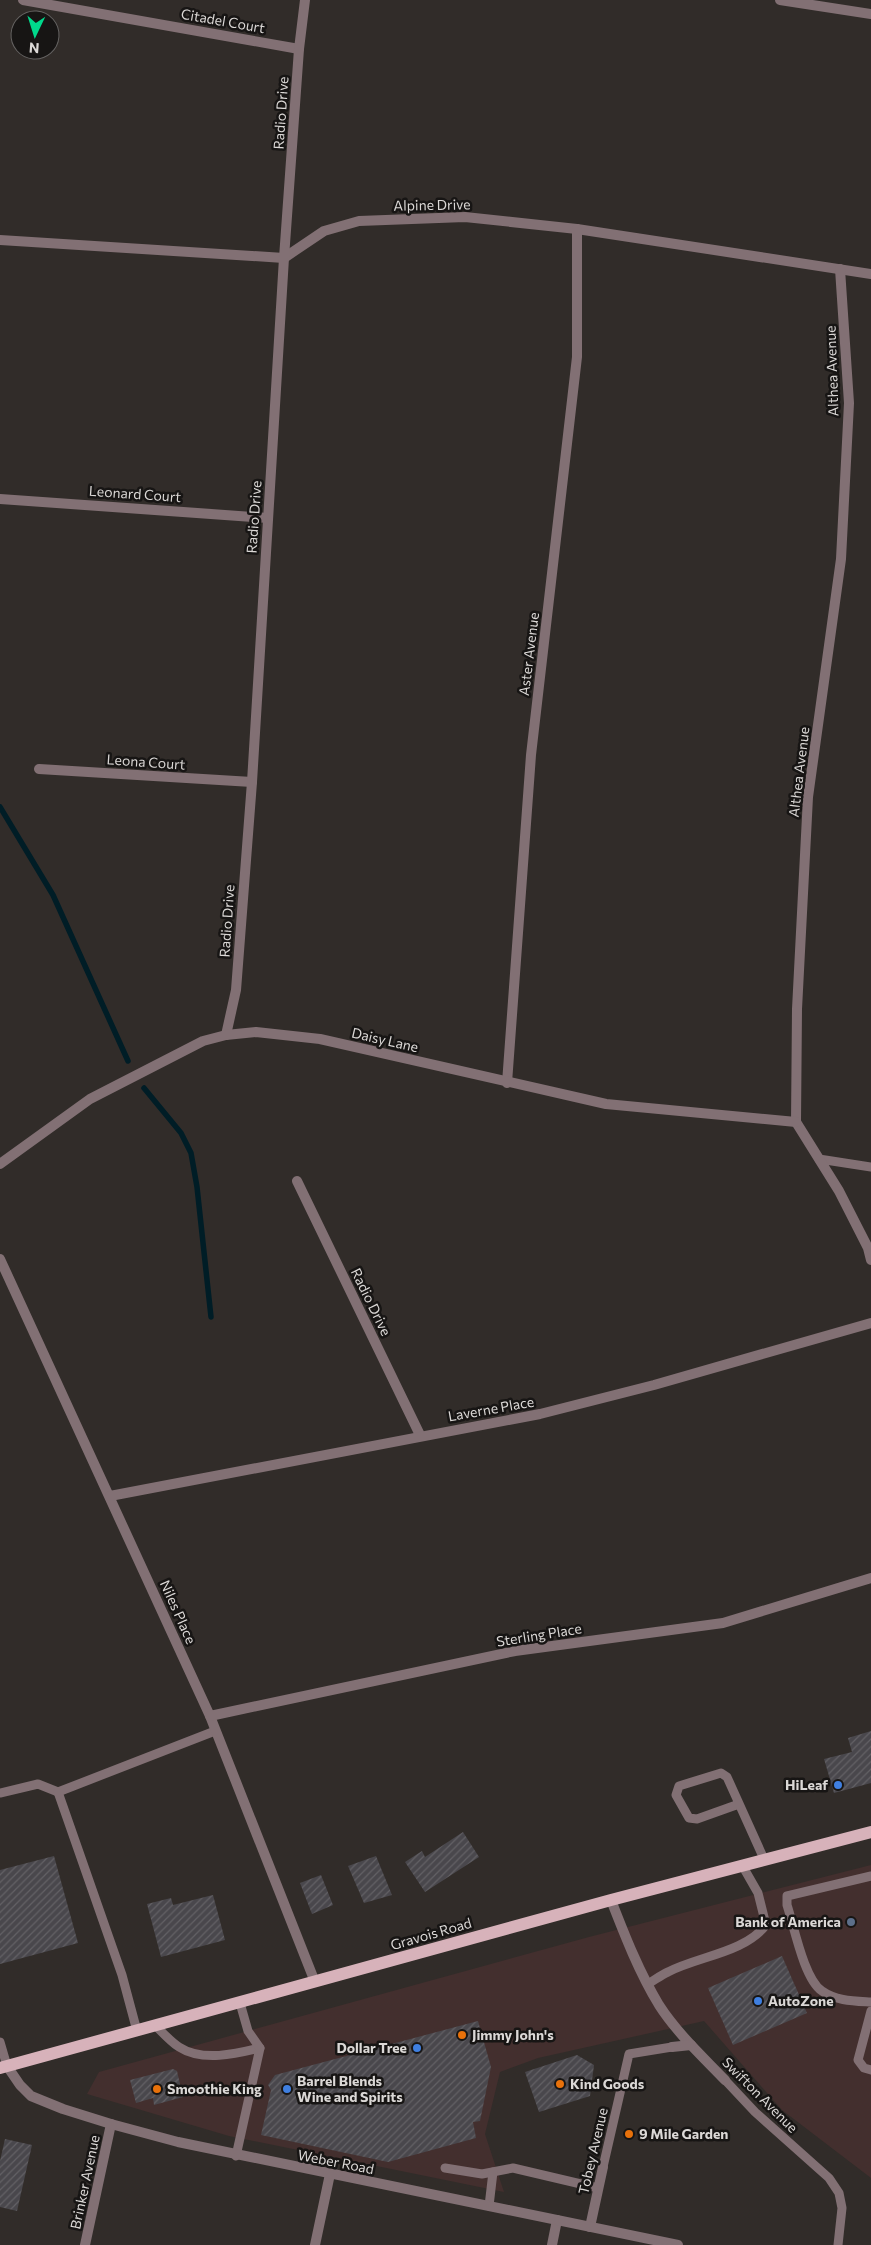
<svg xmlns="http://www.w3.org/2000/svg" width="871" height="2245" viewBox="0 0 871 2245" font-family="Commissioner,sans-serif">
  <defs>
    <pattern id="building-hatch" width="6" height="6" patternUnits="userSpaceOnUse" patternTransform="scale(1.25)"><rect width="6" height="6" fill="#49474c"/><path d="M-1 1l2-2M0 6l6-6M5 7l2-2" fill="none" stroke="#636165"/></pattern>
  </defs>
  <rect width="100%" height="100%" fill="#312c29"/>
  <!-- commercial -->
  <polygon fill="#432f2e" points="871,1865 871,2178 782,2110 704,2021 538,2058 500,2072 485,2134 504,2192 229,2136 87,2094 99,2072 589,1937"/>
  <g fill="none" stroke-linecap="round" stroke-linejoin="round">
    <!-- stream -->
    <g stroke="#001d26" stroke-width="5.5">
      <polyline points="0,807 53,895 128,1061"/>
      <polyline points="144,1088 181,1133 191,1153 197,1187 211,1317"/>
    </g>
  </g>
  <!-- building -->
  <g fill="url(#building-hatch)">
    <polygon points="871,1731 871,1783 834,1793 824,1759 852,1752 848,1738"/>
    <polygon points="463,1832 479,1857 425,1892 405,1862 422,1851 425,1857"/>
    <polygon points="54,1856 78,1943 0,1964 0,1870"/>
    <polygon points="376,1856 392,1895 364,1903 348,1866"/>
    <polygon points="321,1875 333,1905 312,1914 300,1883"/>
    <polygon points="213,1895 225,1940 161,1957 147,1904 171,1898 173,1905"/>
    <polygon points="782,1956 807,2013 733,2045 708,1988"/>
    <polygon points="478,2021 491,2067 480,2121 473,2122 476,2138 388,2162 261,2135 271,2090 268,2085 275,2075"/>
    <polygon points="577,2055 594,2065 590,2096 539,2112 525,2072"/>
    <polygon points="173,2069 177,2071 183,2097 154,2105 153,2098 136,2103 130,2080"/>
    <polygon points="5,2139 32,2145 17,2211 0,2207 0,2161"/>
  </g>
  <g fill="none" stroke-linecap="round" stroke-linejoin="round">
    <!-- service -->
    <g stroke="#827074" stroke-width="9">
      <polyline points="819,1159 871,1167"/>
      <polyline points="0,1793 38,1784 58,1792"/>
      <polyline points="739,1804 697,1819 689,1818 676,1795 679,1786 721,1773 727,1777 764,1859"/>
      <path d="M871,1876l-84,20v9c7,21 17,74 35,86 14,10 32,10 49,11"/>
      <path d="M648,1984c7,-4 13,-9 20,-12 31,-16 76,-19 98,-47l-8,-32 -16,-28"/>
      <polyline points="871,2011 858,2060 864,2068 871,2070"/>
      <path d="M156,2026c7,7 15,16 23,21 23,15 57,7 81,1"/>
      <polyline points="137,2031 122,1975 58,1792 215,1731"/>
      <polyline points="0,2042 7,2066"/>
      <polyline points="725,2080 755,2112 829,2178 839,2193 842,2208 838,2245"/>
      <polyline points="236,2156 260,2048 248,2031 240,2003"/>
      <polyline points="603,2167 629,2054 672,2047"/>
      <polyline points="445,2168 482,2174 513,2168 598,2188"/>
      <polyline points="489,2206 493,2172"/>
    </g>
    <!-- minor -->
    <g stroke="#827074" stroke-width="10">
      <polyline points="23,0 299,49"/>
      <polyline points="780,0 871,14"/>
      <polyline points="0,240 284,258 324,231 359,221 465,217 577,229 871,274"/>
      <polyline points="840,269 849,403 841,559 808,797 797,1009 796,1122 839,1191 868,1248 871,1260"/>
      <polyline points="0,499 268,518"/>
      <polyline points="39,769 252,782"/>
      <polyline points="226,1035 236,990 252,782 284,258 299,49 305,0"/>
      <polyline points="507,1083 531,755 577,357 577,229"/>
      <polyline points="0,1164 90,1099 203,1041 226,1035 256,1032 320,1039 606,1104 796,1122"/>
      <polyline points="297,1181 420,1435"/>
      <polyline points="0,1259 210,1716 315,1982"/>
      <polyline points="110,1496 540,1414 654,1385 871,1323"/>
      <polyline points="210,1716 515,1651 723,1623 871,1578"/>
      <path d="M611,1900c14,36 28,72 48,105 18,28 43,51 66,75"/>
      <polyline points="672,2047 691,2045"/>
      <polyline points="590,2227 603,2167"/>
      <polyline points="85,2245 111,2124"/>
      <polyline points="315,2245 330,2174"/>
      <polyline points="552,2245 557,2220"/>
    </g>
    <!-- tertiary -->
    <polyline stroke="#827074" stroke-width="10" points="7,2066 20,2085 31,2096 63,2109 111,2124 178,2142 678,2245"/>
    <!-- primary -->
    <polyline stroke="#d7b2ba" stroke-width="12" points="0,2068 611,1900 871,1832"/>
  </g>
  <!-- markers -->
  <g fill="#3f7fe0" stroke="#171514" stroke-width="2">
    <circle cx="838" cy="1785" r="5"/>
    <circle cx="758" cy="2001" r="5"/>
    <circle cx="417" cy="2048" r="5"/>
    <circle cx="287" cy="2089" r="5"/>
  </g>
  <circle fill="#5c6f8a" stroke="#171514" stroke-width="2" cx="851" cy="1922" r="5"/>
  <g fill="#e8710a" stroke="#171514" stroke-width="2">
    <circle cx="462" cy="2035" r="5"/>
    <circle cx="560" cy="2084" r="5"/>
    <circle cx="157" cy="2089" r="5"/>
    <circle cx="629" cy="2134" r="5"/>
  </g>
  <g text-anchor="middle" stroke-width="5" stroke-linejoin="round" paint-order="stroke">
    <!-- street labels -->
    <g font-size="14" fill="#dbd8d6" stroke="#171514">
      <text transform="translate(223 21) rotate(10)" y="5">Citadel Court</text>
      <text transform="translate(281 113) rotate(-86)" y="5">Radio Drive</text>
      <text transform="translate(432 205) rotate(-1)" y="5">Alpine Drive</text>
      <text transform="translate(832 371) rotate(-92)" y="5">Althea Avenue</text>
      <text transform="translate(135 494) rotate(4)" y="5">Leonard Court</text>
      <text transform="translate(254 517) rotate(-86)" y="5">Radio Drive</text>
      <text transform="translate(529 654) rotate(-83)" y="5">Aster Avenue</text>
      <text transform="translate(146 762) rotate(4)" y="5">Leona Court</text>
      <text transform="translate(799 772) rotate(-83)" y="5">Althea Avenue</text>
      <text transform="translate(227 921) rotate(-86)" y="5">Radio Drive</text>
      <text transform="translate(385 1040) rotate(13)" y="5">Daisy Lane</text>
      <text transform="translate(371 1302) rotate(64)" y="5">Radio Drive</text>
      <text transform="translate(491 1409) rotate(-10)" y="5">Laverne Place</text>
      <text transform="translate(178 1612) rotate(66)" y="5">Niles Place</text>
      <text transform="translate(539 1635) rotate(-9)" y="5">Sterling Place</text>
      <text transform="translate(431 1934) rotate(-16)" y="5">Gravois Road</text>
      <text transform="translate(760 2095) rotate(45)" y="5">Swifton Avenue</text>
      <text transform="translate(593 2151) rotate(-77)" y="5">Tobey Avenue</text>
      <text transform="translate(336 2162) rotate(11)" y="5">Weber Road</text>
      <text transform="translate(85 2182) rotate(-78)" y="5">Brinker Avenue</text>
    </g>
    <!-- poi labels -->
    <g font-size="14" font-weight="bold" fill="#dbd8d6" stroke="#171514" text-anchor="start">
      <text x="828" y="1790" text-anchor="end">HiLeaf</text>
      <text x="841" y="1927" text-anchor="end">Bank of America</text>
      <text x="768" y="2006">AutoZone</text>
      <text x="472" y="2040">Jimmy John's</text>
      <text x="407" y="2053" text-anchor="end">Dollar Tree</text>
      <text x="297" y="2086">Barrel Blends<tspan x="297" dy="16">Wine and Spirits</tspan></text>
      <text x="570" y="2089">Kind Goods</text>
      <text x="167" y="2094">Smoothie King</text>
      <text x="639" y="2139">9 Mile Garden</text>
    </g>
  </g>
  <!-- north arrow -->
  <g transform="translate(35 35) rotate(184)"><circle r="24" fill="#171514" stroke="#656362"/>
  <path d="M0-4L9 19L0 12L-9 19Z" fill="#00d98c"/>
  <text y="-8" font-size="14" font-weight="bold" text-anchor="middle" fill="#dbd8d6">N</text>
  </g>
</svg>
